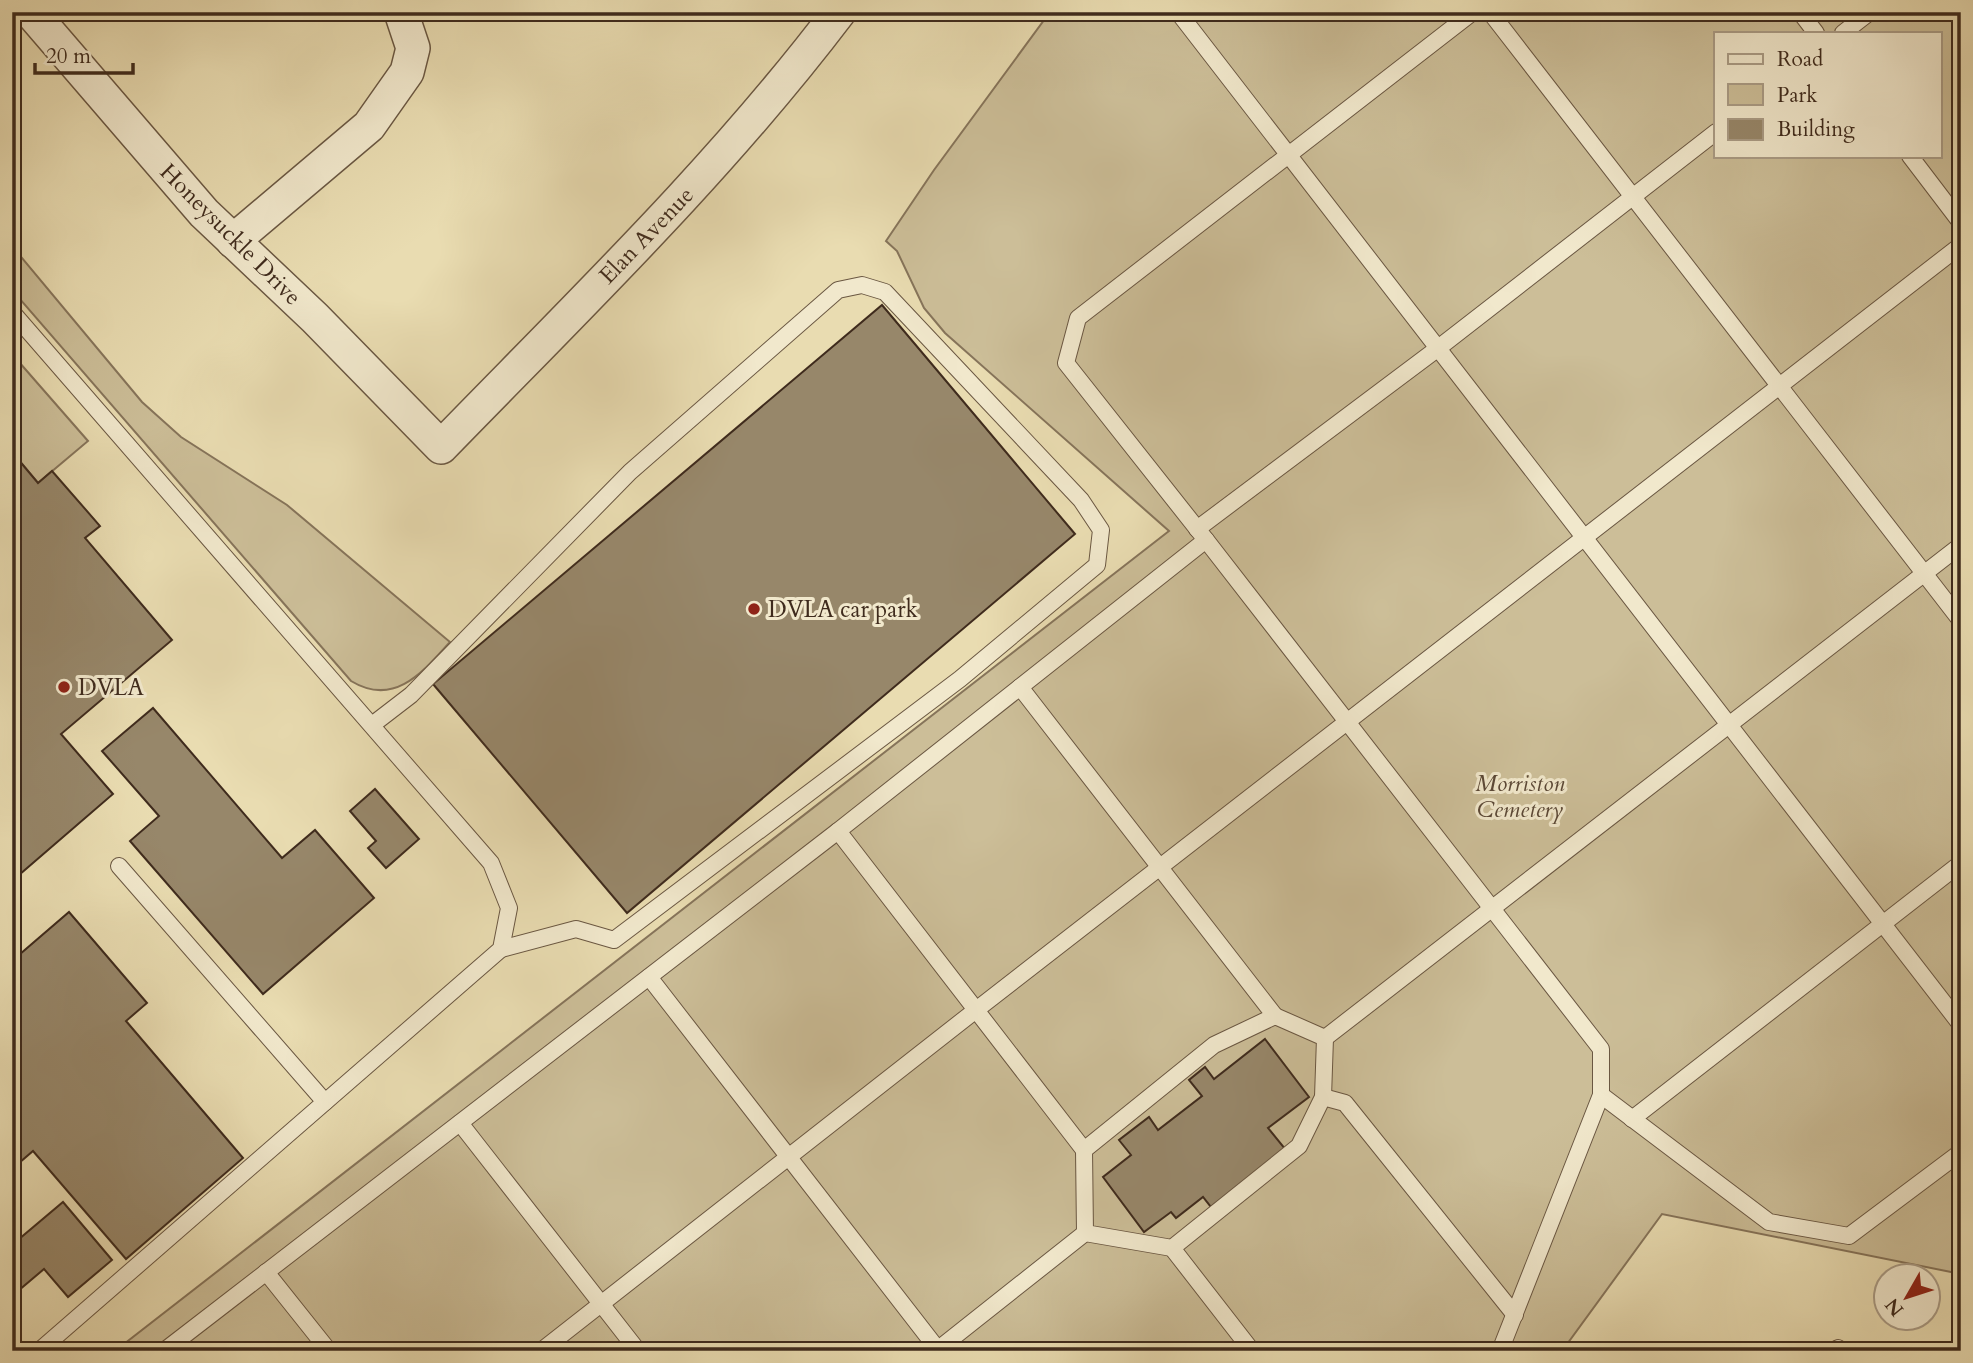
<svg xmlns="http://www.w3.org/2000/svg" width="1973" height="1363" viewBox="0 0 1973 1363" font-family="Cardo,serif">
  <rect width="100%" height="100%" fill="#e9dcb1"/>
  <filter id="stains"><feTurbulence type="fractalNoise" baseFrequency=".00286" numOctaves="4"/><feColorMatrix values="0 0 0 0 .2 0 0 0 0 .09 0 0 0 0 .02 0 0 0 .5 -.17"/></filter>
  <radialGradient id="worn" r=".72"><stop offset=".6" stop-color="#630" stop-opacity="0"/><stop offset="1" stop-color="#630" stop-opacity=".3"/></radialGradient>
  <!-- green -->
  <g fill="#ccbe98" stroke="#86745a" stroke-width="2" fill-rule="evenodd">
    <path d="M1050,12h911v1262l-299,-60 -100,137h-1447l1054,-820 -224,-198 -21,-25 -27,-57 -11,-10 48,-71zM1716,33h224v123h-224z"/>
    <path d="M12,246l130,156 39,35 106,68 163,137c-28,31 -56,65 -99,39l-339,-391z"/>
    <polygon points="12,354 88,441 38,483 12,452"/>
  </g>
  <!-- building -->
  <g fill="#97876a" stroke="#3f2b1d" stroke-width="2">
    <polygon points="882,305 1075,534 627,913 433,684"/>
    <polygon points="12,452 38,483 52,471 100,526 85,538 172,640 61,734 113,794 12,881"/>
    <polygon points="153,708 282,858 315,830 374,898 263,994 130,841 159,816 102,751"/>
    <polygon points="375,789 419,839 386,868 368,848 376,841 350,811"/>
    <polygon points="69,912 147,1003 126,1021 243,1158 126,1259 33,1151 12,1169 12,961"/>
    <polygon points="1265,1039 1309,1097 1268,1128 1286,1150 1211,1207 1203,1197 1176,1218 1171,1212 1144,1232 1103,1177 1131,1155 1119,1140 1149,1117 1158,1130 1202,1096 1189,1080 1205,1067 1214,1079"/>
    <polygon points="63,1202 112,1260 68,1297 44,1269 12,1296 12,1245"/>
  </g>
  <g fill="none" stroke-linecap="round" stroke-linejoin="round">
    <defs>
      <g id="lane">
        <polyline points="1178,12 1961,1025"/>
        <polyline points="1490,12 1961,621"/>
        <polyline points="1800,12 1816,33"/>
        <polyline points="1843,33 1870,12"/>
        <polyline points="1910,156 1961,223"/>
        <polyline points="12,312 491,863 509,908 501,949 39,1351"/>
        <polyline points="1197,529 1437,349 1716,132"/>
        <polyline points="1206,540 1601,1049 1601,1095 1500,1351"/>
        <polyline points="1020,687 1275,1016"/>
        <polyline points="372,725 411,695 630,472 838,290 862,285 885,292 1081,500 1101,530 1097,565 960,679 614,940 576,929 501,949"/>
        <polyline points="838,831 1206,540 1066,363 1078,318 1473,12"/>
        <polyline points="119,866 325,1102"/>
        <polyline points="649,977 939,1351"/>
        <polygon points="1275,1016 1325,1038 1323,1097 1299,1146 1172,1248 1085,1233 1084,1150 1214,1045"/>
        <polyline points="1325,1038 1961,545"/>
        <polyline points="1601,1095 1769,1222 1849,1236 1961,1152"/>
        <polyline points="1323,1097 1345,1103 1515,1315"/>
        <polyline points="1632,1119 1961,863"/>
        <polyline points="460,1123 638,1351"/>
        <polyline points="1172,1248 1252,1351"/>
        <polyline points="266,1272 329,1351"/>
        <polyline points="164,1351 838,831 1084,1150"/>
        <polyline points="541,1351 976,1010 1961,245"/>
        <polyline points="936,1351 1085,1233"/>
        <polyline points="1836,1351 1838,1348"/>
      </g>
      <g id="street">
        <path d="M31,12l173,201 111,105 126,129c137,-141 279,-278 398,-435"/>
        <polyline points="233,241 369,126 407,72 413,48 401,12"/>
      </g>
    </defs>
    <!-- lane casing -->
    <use href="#lane" stroke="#6a5742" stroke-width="18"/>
    <!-- street casing -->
    <use href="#street" stroke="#6a5742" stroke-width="36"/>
    <!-- lane -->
    <use href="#lane" stroke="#f1e8cc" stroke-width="16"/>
    <!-- street -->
    <use href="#street" stroke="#f1e8cc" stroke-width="33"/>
  </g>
  <!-- markers -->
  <g fill="#8f2418" stroke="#f1e8cc" stroke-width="2.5">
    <circle cx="754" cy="609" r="7"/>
    <circle cx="64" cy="687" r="7"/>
  </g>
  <g text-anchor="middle" stroke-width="6" stroke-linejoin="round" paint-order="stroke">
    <!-- street labels -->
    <g font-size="23" fill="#3f2b1d" stroke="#f1e8cc">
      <text transform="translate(231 234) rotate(45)" y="8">Honeysuckle Drive</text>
      <text transform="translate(646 235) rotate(-46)" y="8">Elan Avenue</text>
    </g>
    <!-- poi labels -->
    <g font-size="23" fill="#3f2b1d" stroke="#f1e8cc" text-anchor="start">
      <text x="768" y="617">DVLA car park</text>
      <text x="78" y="695">DVLA</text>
    </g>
    <!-- park labels -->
    <g font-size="23" font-style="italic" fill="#5b4836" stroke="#f1e8cc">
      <text x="1520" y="791">Morriston<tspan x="1520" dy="26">Cemetery</tspan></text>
    </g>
  </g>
  <!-- margin -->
  <rect width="1973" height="1363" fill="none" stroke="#e9dcb1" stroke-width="42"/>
  <rect x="14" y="14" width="1945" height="1335" fill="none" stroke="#3f2b1d" stroke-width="3.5"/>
  <rect x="21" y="21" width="1931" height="1321" fill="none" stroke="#3f2b1d" stroke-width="2"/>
  <!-- legend -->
  <rect x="1714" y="32" width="228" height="126" fill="#f1e8cc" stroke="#aa9c86" stroke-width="2"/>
  <rect x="1728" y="54" width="35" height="10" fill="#f1e8cc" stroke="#aa9c86" stroke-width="2"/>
  <text x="1777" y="66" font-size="21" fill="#3f2b1d">Road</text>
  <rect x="1728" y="84" width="35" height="21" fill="#ccbe98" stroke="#aa9c86" stroke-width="2"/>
  <text x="1777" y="102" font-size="21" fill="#3f2b1d">Park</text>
  <rect x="1728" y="119" width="35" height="21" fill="#97876a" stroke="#aa9c86" stroke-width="2"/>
  <text x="1777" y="136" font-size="21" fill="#3f2b1d">Building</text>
  <!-- north arrow -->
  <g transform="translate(1907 1297) rotate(231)"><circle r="33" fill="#f1e8cc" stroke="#aa9c86" stroke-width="2"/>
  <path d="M0-5L12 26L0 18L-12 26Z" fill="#8f2418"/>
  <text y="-10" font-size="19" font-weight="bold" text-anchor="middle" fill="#3f2b1d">N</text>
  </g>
  <!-- scale -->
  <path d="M35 63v10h98v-10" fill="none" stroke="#3f2b1d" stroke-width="3.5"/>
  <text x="46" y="63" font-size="21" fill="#3f2b1d" stroke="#f1e8cc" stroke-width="5" paint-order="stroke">20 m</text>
  <rect width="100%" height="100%" filter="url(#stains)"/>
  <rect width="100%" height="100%" fill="url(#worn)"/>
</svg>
